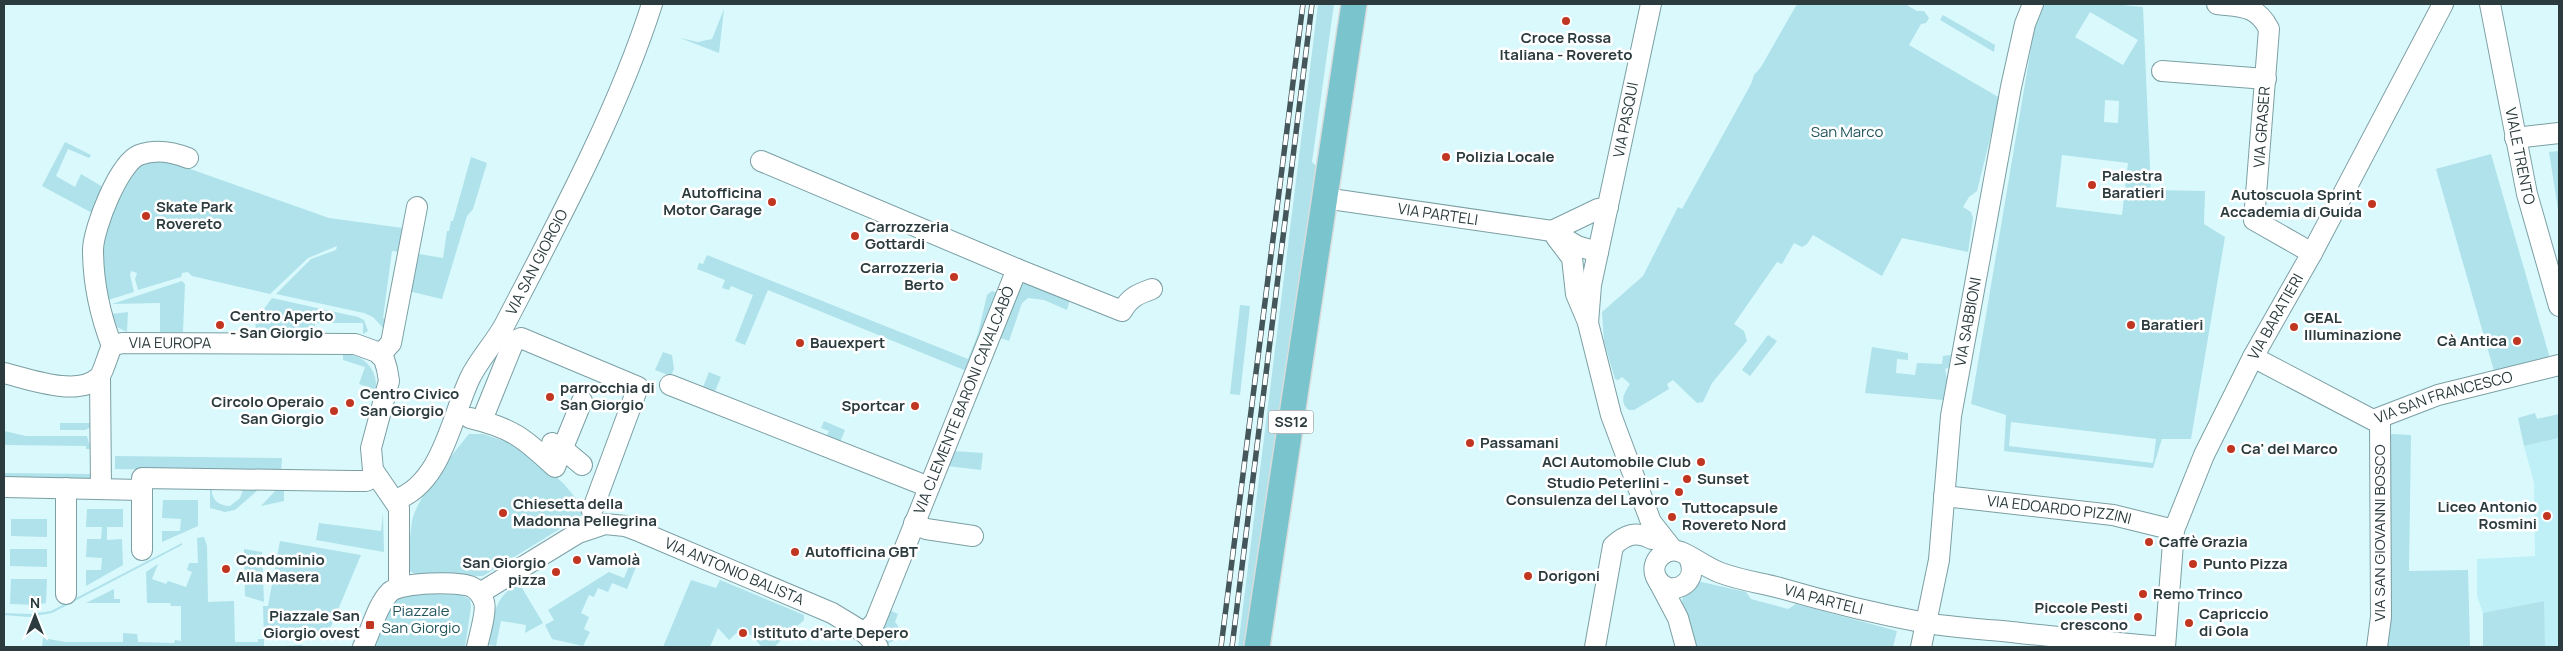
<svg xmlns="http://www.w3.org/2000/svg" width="2563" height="651" viewBox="0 0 2563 651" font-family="Manrope,sans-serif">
  <rect width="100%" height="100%" fill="#daf9fd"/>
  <!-- built -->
  <polygon fill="#c0f0f7" points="2559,438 2559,647 2483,647 2483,613 2477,596 2477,559 2535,556 2534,483 2524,446"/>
  <!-- green -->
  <g fill="#afe2ea" fill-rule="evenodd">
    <polygon points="1318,4 1334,4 1312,162 1317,167 1247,647 1238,647"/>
    <path d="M1797,4h108l12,7h7l5,7 -3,5 -5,1 -12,21 91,53 -23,93 -8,6 -6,10 8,5 2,6 -5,34 -66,-14 -20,38 -69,-41 -6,9 -5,3 -8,-4 -12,21 -5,-2 -43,62 10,7 3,10 -35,42 -9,19 -6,1 -24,-23 -6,4 2,5 -35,21h-5c-11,-8 -4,-18 1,-26l-8,-7 -4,3 -3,-1 -11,-37 -2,-30 41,-36 35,-69 4,2 69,-125 3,-9 7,-8z"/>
    <path d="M2047,4h64l32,3 8,183 54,1 -1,33 21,13 -34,202h-29l-9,29 -149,-17 2,-36 -35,-11 63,-374 7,-23zM2090,12l48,28 -15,25 -48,-28zM2105,100l14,1 -1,22 -14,-1zM2062,155l66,8 -6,52 -66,-8zM2011,422l145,17 -3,24 -144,-17z"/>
    <polygon points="724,9 719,53 680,38 698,42 712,39"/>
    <polygon points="1943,15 1995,45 1994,52 1940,20"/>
    <polygon points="65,142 91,155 89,158 68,149 56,176 75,187 81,174 108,190 96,215 42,186"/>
    <polygon points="2559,151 2559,216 2549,152"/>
    <polygon points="2491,154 2551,362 2496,378 2436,169"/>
    <polygon points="471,157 487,163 473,209 467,216 442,299 408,291 413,253 443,258 447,231 449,231 451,221 453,221"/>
    <polygon points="162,159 329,218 403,228 400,252 392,251 383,318 391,319 385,330 373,317 364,313 276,294 311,259 336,250 337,246 308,258 270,294 192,276 188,272 182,273 181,277 138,290 135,279 137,273 131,271 130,275 134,292 108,300 98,269 99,232 135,163"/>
    <polygon points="707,255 968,359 978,334 987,295 992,291 998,293 969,372 768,290 745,345 735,341 753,295 731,286 729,290 722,288 725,280 697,269 699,263 703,264"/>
    <polygon points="182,281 185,284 183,332 160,332 160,303 112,304"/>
    <polygon points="1026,283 1070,299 1067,310 1044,300 1028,298 1022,303 1009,341 998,337 1021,285"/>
    <polygon points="272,298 358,317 364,320 368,331 363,334 363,323 315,323 315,333 255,333 256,320"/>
    <polygon points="1240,305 1250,306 1240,395 1230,394"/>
    <polygon points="128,312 127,332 117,327 112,314"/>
    <polygon points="1768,335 1777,341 1750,376 1742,370"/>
    <polygon points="1872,347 1908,353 1908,360 1897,359 1896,373 1915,375 1917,363 1942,364 1943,356 1951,355 1949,367 1945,369 1947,379 1943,400 1865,393"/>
    <polygon points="663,352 672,355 674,369 671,376 655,370"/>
    <path d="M343,354c21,0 35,16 33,36l-17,-6 6,-17 -22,-7z"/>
    <polygon points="709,372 721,377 715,391 703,387"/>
    <polygon points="2535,413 2537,419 2559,414 2559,438 2524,446 2518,418"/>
    <polygon points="824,421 845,430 839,445 825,439 829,431 821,428"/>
    <polygon points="60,423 96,423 96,425 85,430 60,430"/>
    <polygon points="4,431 26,436 87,436 89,443 96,449 86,449 86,446 4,445"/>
    <path d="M469,434h14l38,13 42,36 16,19 5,12 -101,62h-63l-11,-5c1,-18 0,-38 4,-54 6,-21 42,-66 56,-83z"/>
    <polygon points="2393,434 2411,435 2409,571 2468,570 2470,647 2385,647 2384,436"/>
    <polygon points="953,451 983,453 981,470 947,466"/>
    <polygon points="115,456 282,458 281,472 115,469"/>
    <polygon points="4,473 94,474 94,479 4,479"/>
    <path d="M210,489h2c-1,11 8,17 18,17l10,-8 3,-8 16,-1 -24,21 -10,2 -15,-4z"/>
    <polygon points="276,490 284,490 284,501 261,506"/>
    <polygon points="163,500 198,500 198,526 162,542 162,531 180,531 181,519 162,518"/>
    <polygon points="87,509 123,509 123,527 107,527 107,540 122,539 123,565 86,586 86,570 101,570 102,558 86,557 87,539 101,539 102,527 86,527"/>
    <polygon points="383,513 384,552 316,540 319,523 381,531"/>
    <polygon points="11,519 47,519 47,537 11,536"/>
    <polygon points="204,537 207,546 208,602 234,601 235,642 258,642 258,639 264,639 263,606 268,606 280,541 361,555 329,631 264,639 264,647 303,645 302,647 42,647 43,638 65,642 123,642 123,633 137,634 138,642 174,643 175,640 181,641 181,606 171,606 170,603 147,603 146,572 158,564 152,579 166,584 168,581 186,587 192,572 187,570 189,563 198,563 197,538"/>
    <polygon points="182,543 182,545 52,613 29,617 4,615 4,613 31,614 51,611"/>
    <polygon points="10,549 47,549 47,567 10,566"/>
    <polygon points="244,549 262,552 264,602 245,596"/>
    <polygon points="633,557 639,560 627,589 612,583 608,592 598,588 594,597 589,595 581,613 589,617 584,629 590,632 583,646 552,639 545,625 554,620 548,610 609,572 624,578"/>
    <polygon points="11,579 47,579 46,603 36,605 10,604"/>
    <polygon points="691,580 716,588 720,580 804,615 804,620 774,647 762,647 743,627 729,640 718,628 710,647 663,647"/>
    <polygon points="1697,581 1746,592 1751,599 1788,609 1796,604 1897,631 1893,647 1697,647 1682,601 1685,589"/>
    <path d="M519,583l24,40 -18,10 1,-8 -25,-4 -5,25 -7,-1c5,-28 3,-47 30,-62z"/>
    <polygon points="114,589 114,599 120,599 120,603 86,603"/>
    <polygon points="407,593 461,595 470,599 471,607 465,647 371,647 391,601"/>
    <polygon points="2544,601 2545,647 2483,647 2483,613"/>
    <polygon points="889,610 898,614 895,622 904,634 888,644 880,632"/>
  </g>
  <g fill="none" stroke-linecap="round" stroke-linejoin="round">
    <defs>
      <g id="minor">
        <polyline points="1651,4 1591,285 1588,323 1611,415 1651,522 1673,550"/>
        <path d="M2217,4c24,3 40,1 52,25l-15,191 58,33"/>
        <path id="s1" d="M2490,4l37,190 32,112"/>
        <polyline points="2162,71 2266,79"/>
        <polyline points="2515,138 2559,133"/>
        <polyline points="761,161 1017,269"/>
        <path id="s2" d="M1324,198l228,33 25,15 21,6"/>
        <polyline points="1552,231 1598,209 1608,207"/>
        <polyline points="1556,237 1572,258 1576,294 1587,320"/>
        <path d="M112,346c-12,-31 -19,-64 -19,-97 1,-22 26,-86 46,-94 16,-6 34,-3 49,3"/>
        <polyline points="380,355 391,343 417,207"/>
        <path id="s3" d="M2253,357l120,63 65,-25 121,-30"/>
        <path id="s4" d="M4,373c25,6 73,24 94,5 5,-4 10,-24 14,-32l10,-3 233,1 22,8 7,7 3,10 2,12 -3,11 -15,56 2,22 26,38v78"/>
        <polyline points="100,377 101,489"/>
        <polyline points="670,385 929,487"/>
        <path d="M470,418c42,10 54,20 85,49l27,-66"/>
        <polyline points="482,420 514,341 521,338 638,387 592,511"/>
        <polyline points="552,443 563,449 582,465"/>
        <polyline points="4,487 142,490"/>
        <path id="s5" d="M1944,496l169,19 61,15"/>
        <path id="s6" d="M395,500c47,-16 56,-82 75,-122 9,-19 25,-35 35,-54 52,-100 113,-213 147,-320"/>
        <polyline points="914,523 926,529 973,536"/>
        <polyline points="142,550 142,478 352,481 366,481 376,476"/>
        <path id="s7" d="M1689,558c13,27 -23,42 -33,19 -7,-16 10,-31 25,-25 14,6 26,16 40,21 19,7 39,10 59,15 48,14 97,26 146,35 25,4 51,6 76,8 53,6 107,11 161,16"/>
        <polyline points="1659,582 1678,618 1686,647"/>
        <path id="s8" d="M480,593l98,-60 27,-9 20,2 16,6 191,81 33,20 13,14"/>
        <polyline points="66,594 66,488"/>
        <path id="s9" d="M865,633l10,-11 142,-353 105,42c8,-14 16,-17 30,-22"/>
        <path d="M363,647c8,-16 14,-42 27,-55 11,-10 69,-11 82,-5 6,3 10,9 12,15 3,9 -5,35 -7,45"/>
        <path d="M1595,647l18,-101c13,-12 23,-15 39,-7"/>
        <path id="s10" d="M1921,647l18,-87 12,-144 60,-329 14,-63 8,-20"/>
        <path id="s11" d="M2165,647l9,-117 30,-75 49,-98 59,-104 131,-249"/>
        <polyline points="2377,647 2381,617 2380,419"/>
      </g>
      <polyline id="major" points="1257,647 1354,4"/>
    </defs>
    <!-- minor casing -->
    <use href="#minor" stroke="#7b9fa4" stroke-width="22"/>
    <!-- major casing -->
    <use href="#major" stroke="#d9dcdc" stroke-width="28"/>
    <!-- minor -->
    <use href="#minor" stroke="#fff" stroke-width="20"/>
    <!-- major -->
    <use href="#major" stroke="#79c4cd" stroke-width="25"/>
    <defs>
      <g id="rail">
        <polyline points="1221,647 1303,4"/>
        <polyline points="1232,647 1312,4"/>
      </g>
    </defs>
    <!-- rail casing -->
    <use href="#rail" stroke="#45565a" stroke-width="5.5"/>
    <!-- rail -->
    <use href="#rail" stroke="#fff" stroke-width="4" stroke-dasharray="11" stroke-linecap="butt"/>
  </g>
  <!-- markers -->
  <g fill="#c13621" stroke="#fff" stroke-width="2">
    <circle cx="1566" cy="21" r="5"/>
    <circle cx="1446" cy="157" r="5"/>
    <circle cx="2092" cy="185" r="5"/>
    <circle cx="772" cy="202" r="5"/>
    <circle cx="2372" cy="204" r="5"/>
    <circle cx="146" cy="216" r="5"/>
    <circle cx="855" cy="236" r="5"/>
    <circle cx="954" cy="277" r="5"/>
    <circle cx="220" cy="325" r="5"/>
    <circle cx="2131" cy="325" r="5"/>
    <circle cx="2294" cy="327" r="5"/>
    <circle cx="2517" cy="341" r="5"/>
    <circle cx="800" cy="343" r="5"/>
    <circle cx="550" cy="397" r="5"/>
    <circle cx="350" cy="403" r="5"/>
    <circle cx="915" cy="406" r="5"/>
    <circle cx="334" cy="411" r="5"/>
    <circle cx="1470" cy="443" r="5"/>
    <circle cx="2231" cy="449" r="5"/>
    <circle cx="1701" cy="462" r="5"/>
    <circle cx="1687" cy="479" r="5"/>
    <circle cx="1679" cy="492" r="5"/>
    <circle cx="503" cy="513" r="5"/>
    <circle cx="2547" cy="516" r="5"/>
    <circle cx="1672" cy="517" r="5"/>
    <circle cx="2149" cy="542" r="5"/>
    <circle cx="795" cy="552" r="5"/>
    <circle cx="577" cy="560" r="5"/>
    <circle cx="2193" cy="564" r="5"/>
    <circle cx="226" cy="569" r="5"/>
    <circle cx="556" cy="572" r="5"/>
    <circle cx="1528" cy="576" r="5"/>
    <circle cx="2143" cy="594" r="5"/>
    <circle cx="2138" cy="617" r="5"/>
    <circle cx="2189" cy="623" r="5"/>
    <rect x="365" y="620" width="10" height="10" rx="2.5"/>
    <circle cx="743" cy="633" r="5"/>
  </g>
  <g text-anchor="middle" stroke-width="5" stroke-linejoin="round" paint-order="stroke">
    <!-- shield labels -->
    <rect fill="#fff" stroke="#6b7678" stroke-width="1" x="1268.5" y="410.5" width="45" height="23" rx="4"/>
    <g font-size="14" font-weight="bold" fill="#2c3b3e">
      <text x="1291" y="427">SS12</text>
    </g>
    <!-- poi labels -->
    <g font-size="15" font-weight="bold" fill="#2c3b3e" stroke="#fff" text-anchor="start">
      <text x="1566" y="43" text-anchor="middle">Croce Rossa<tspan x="1566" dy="17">Italiana - Rovereto</tspan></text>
      <text x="1456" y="162">Polizia Locale</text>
      <text x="2102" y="181">Palestra<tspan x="2102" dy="17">Baratieri</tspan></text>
      <text x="762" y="198" text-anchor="end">Autofficina<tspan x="762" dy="17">Motor Garage</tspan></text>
      <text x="2362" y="200" text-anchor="end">Autoscuola Sprint<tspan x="2362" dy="17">Accademia di Guida</tspan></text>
      <text x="156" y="212">Skate Park<tspan x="156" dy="17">Rovereto</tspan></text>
      <text x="865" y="232">Carrozzeria<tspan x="865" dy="17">Gottardi</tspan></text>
      <text x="944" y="273" text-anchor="end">Carrozzeria<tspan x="944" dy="17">Berto</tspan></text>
      <text x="230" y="321">Centro Aperto<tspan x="230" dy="17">- San Giorgio</tspan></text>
      <text x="2304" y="323">GEAL<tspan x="2304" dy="17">Illuminazione</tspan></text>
      <text x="2141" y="330">Baratieri</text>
      <text x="2507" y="346" text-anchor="end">Cà Antica</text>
      <text x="810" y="348">Bauexpert</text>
      <text x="560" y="393">parrocchia di<tspan x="560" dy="17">San Giorgio</tspan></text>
      <text x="360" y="399">Centro Civico<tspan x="360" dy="17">San Giorgio</tspan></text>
      <text x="324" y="407" text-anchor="end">Circolo Operaio<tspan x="324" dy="17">San Giorgio</tspan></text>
      <text x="905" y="411" text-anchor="end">Sportcar</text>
      <text x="1480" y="448">Passamani</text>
      <text x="2241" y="454">Ca' del Marco</text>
      <text x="1691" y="467" text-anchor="end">ACI Automobile Club</text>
      <text x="1697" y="484">Sunset</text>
      <text x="1669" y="488" text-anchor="end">Studio Peterlini -<tspan x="1669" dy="17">Consulenza del Lavoro</tspan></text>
      <text x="513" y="509">Chiesetta della<tspan x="513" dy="17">Madonna Pellegrina</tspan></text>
      <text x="2537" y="512" text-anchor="end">Liceo Antonio<tspan x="2537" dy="17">Rosmini</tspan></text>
      <text x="1682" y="513">Tuttocapsule<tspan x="1682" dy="17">Rovereto Nord</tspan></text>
      <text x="2159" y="547">Caffè Grazia</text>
      <text x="805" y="557">Autofficina GBT</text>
      <text x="236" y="565">Condominio<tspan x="236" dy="17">Alla Masera</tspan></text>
      <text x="587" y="565">Vamolà</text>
      <text x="546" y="568" text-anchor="end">San Giorgio<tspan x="546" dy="17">pizza</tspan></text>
      <text x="2203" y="569">Punto Pizza</text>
      <text x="1538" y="581">Dorigoni</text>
      <text x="2153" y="599">Remo Trinco</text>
      <text x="2128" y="613" text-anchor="end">Piccole Pesti<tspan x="2128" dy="17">crescono</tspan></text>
      <text x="2199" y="619">Capriccio<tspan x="2199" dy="17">di Gola</tspan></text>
      <text x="360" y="621" text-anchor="end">Piazzale San<tspan x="360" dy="17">Giorgio ovest</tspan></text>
      <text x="753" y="638">Istituto d'arte Depero</text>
    </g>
    <!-- street labels -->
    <g font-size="15" fill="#2c3b3e" stroke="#fff">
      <text transform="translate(1626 120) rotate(-79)" y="5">VIA PASQUI</text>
      <text transform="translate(2262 127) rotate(-86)" y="5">VIA GRASER</text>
      <text dy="5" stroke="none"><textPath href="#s1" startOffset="155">VIALE TRENTO</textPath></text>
      <text dy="5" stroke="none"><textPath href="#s2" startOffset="115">VIA PARTELI</textPath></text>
      <text dy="5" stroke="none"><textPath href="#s6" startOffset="282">VIA SAN GIORGIO</textPath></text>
      <text dy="5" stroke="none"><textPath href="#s11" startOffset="354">VIA BARATIERI</textPath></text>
      <text dy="5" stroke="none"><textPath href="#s10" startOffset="329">VIA SABBIONI</textPath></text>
      <text dy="5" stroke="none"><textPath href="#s4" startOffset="191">VIA EUROPA</textPath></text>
      <text dy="5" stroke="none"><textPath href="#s3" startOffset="210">VIA SAN FRANCESCO</textPath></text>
      <text dy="5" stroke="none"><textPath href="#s9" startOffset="254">VIA CLEMENTE BARONI CAVALCABÒ</textPath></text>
      <text dy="5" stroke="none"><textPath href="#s5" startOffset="116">VIA EDOARDO PIZZINI</textPath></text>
      <text transform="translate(2380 533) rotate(-90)" y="5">VIA SAN GIOVANNI BOSCO</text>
      <text dy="5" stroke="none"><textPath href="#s8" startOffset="282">VIA ANTONIO BALISTA</textPath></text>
      <text dy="5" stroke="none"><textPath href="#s7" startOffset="259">VIA PARTELI</textPath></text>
    </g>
    <!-- park labels -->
    <g font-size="15" fill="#22565d" stroke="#fff">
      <text x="1847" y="137">San Marco</text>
      <text x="421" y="616">Piazzale<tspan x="421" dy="17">San Giorgio</tspan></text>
    </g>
  </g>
  <!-- border -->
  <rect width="2563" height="651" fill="none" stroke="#2c3b3e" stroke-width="10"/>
  <!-- north arrow -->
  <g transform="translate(35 616)" stroke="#ffffff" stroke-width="4" paint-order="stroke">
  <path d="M0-4L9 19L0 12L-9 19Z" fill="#2c3b3e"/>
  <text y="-8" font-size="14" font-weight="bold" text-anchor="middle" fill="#2c3b3e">N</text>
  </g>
</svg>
